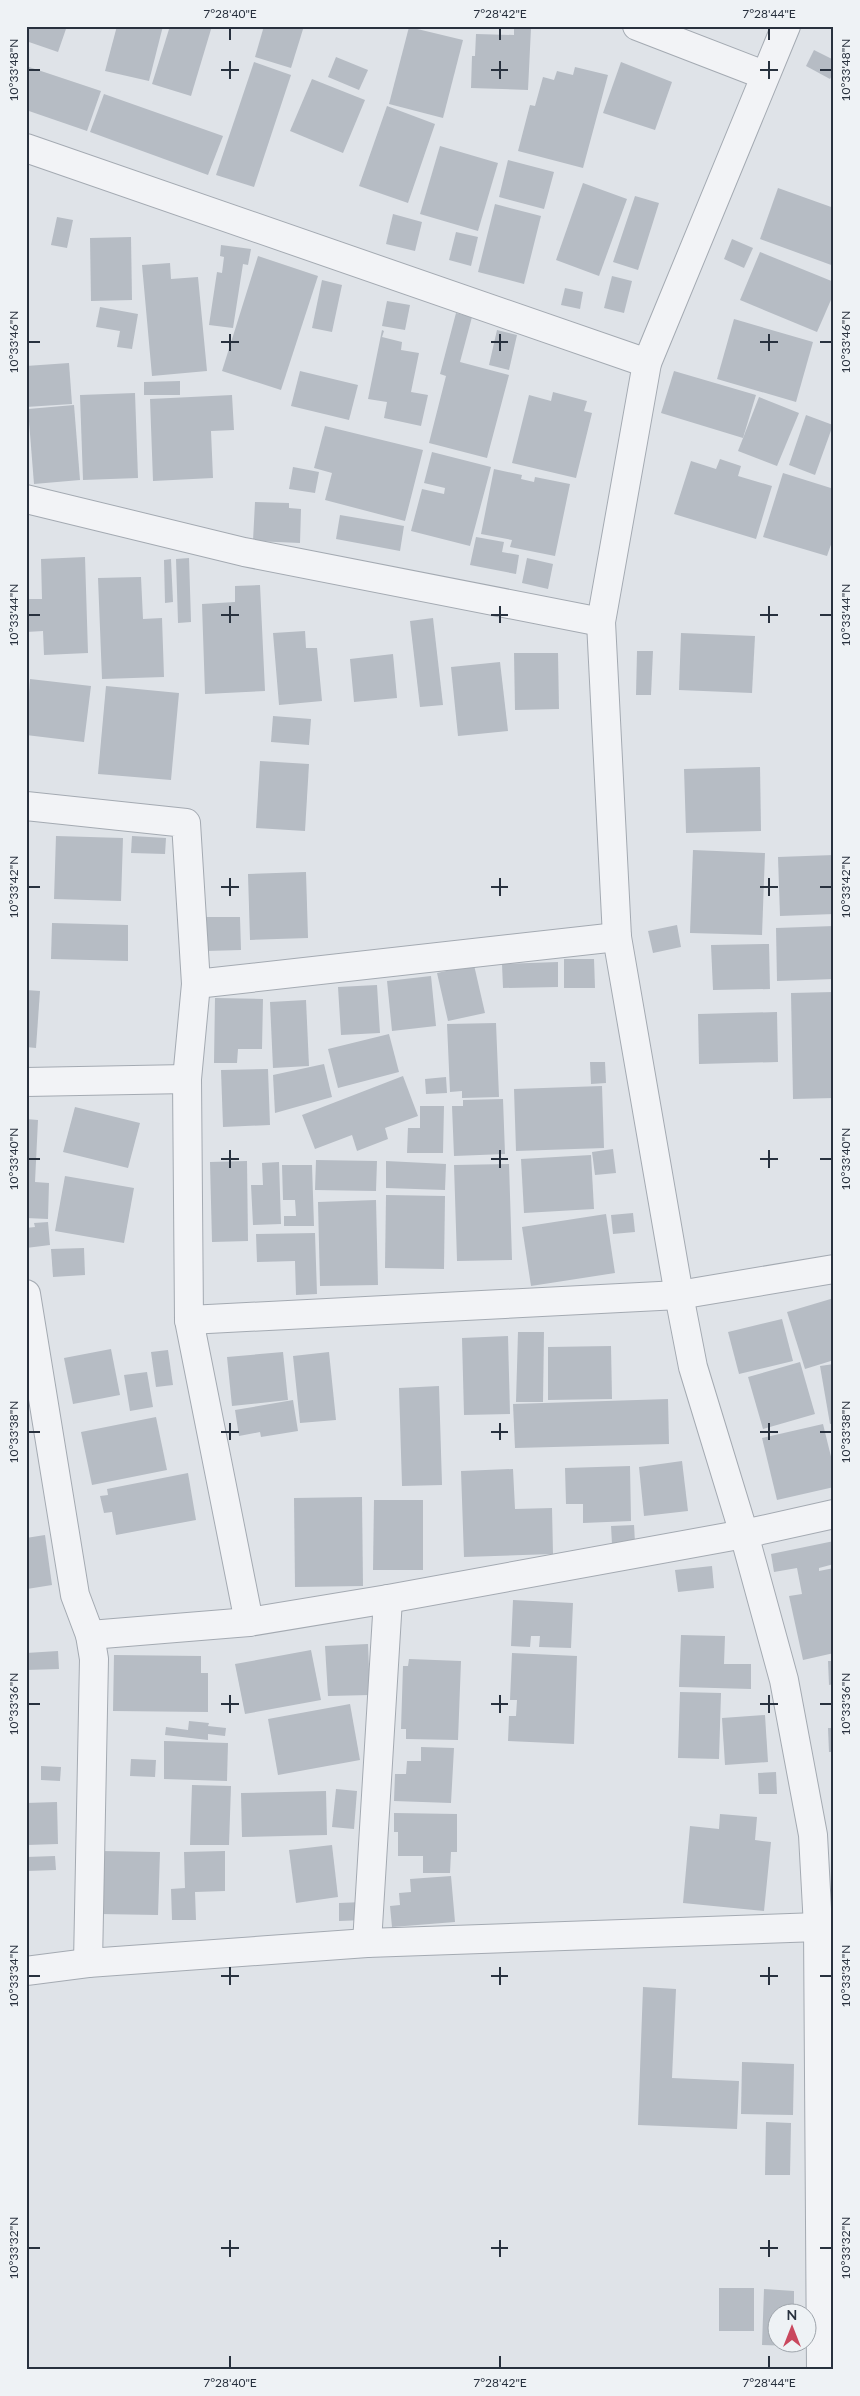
<svg xmlns="http://www.w3.org/2000/svg" width="860" height="2396" viewBox="0 0 860 2396" font-family="Lato,sans-serif">
  <rect width="100%" height="100%" fill="#dfe3e8"/>
  <!-- building -->
  <g fill="#b6bcc4">
    <polygon points="26,26 67,26 58,52 26,41"/>
    <polygon points="117,26 163,26 149,81 105,71"/>
    <polygon points="170,26 212,26 191,96 152,84"/>
    <polygon points="264,26 304,26 291,68 255,57"/>
    <polygon points="409,27 463,40 443,118 389,104"/>
    <polygon points="514,27 531,28 528,90 471,88 472,56 475,56 476,34 514,35"/>
    <polygon points="814,50 834,60 834,72 830,79 806,66"/>
    <polygon points="336,57 368,70 359,90 328,77"/>
    <polygon points="254,62 291,75 254,187 216,175"/>
    <polygon points="621,62 672,82 655,130 603,113"/>
    <polygon points="26,66 101,91 87,131 26,110"/>
    <polygon points="575,67 608,75 583,168 518,151 530,105 535,106 543,77 554,80 557,71 573,75"/>
    <polygon points="312,79 365,100 343,153 290,131"/>
    <polygon points="104,94 223,136 208,175 90,132"/>
    <polygon points="387,106 435,124 408,203 359,186"/>
    <polygon points="440,146 498,163 478,231 420,214"/>
    <polygon points="508,160 554,172 544,209 499,197"/>
    <polygon points="583,183 627,199 599,276 556,260"/>
    <polygon points="778,188 834,208 834,266 760,239"/>
    <polygon points="635,196 659,203 638,270 613,262"/>
    <polygon points="495,204 541,216 524,284 478,272"/>
    <polygon points="393,214 422,222 415,251 386,244"/>
    <polygon points="57,217 73,220 67,248 51,245"/>
    <polygon points="456,232 478,237 471,266 449,260"/>
    <polygon points="131,237 132,300 91,301 90,238"/>
    <polygon points="732,239 753,248 744,268 724,259"/>
    <polygon points="221,245 251,249 248,265 243,264 233,328 209,325 217,272 222,273 224,257 220,256"/>
    <polygon points="760,252 834,282 834,293 817,332 740,300"/>
    <polygon points="258,256 318,276 281,390 222,371"/>
    <polygon points="170,263 171,279 198,277 207,371 152,376 142,265"/>
    <polygon points="612,276 632,281 624,313 604,308"/>
    <polygon points="322,280 342,285 332,332 312,328"/>
    <polygon points="565,288 583,292 580,309 561,305"/>
    <polygon points="387,301 410,305 405,330 382,326"/>
    <polygon points="100,307 138,314 132,349 117,347 120,331 96,327"/>
    <polygon points="456,313 472,317 460,362 509,375 487,458 429,443 446,376 440,374"/>
    <polygon points="734,319 813,342 796,402 717,379"/>
    <polygon points="382,330 384,331 382,337 402,342 401,350 419,353 411,392 428,395 421,426 384,418 387,402 368,399"/>
    <polygon points="497,330 517,335 509,370 489,365"/>
    <polygon points="69,363 72,404 26,407 26,366"/>
    <polygon points="300,371 358,385 349,420 291,406"/>
    <polygon points="674,371 756,395 743,438 661,413"/>
    <polygon points="180,381 180,395 144,395 144,382"/>
    <polygon points="553,392 587,401 584,411 592,413 576,478 512,463 529,395 551,401"/>
    <polygon points="135,393 138,478 83,480 80,395"/>
    <polygon points="232,395 234,430 211,431 213,478 153,481 150,399"/>
    <polygon points="759,397 799,413 777,466 738,451"/>
    <polygon points="74,405 80,480 34,484 28,409"/>
    <polygon points="806,415 833,425 815,475 789,465"/>
    <polygon points="325,426 423,450 405,521 325,500 332,473 314,468"/>
    <polygon points="432,452 491,467 470,546 411,531 422,489 444,494 445,488 424,483"/>
    <polygon points="720,459 741,466 738,476 772,486 756,539 674,514 691,461 716,469"/>
    <polygon points="293,467 319,472 315,493 289,489"/>
    <polygon points="494,469 522,475 521,479 534,482 535,477 570,484 555,556 510,547 512,540 481,534"/>
    <polygon points="783,473 834,489 834,536 827,556 763,537"/>
    <polygon points="255,502 289,503 289,508 301,509 300,543 253,541"/>
    <polygon points="340,515 404,526 400,551 336,539"/>
    <polygon points="476,537 504,542 502,552 519,555 516,574 470,565"/>
    <polygon points="85,557 88,653 44,655 43,631 26,632 26,599 42,599 41,559"/>
    <polygon points="189,558 191,622 178,623 176,559"/>
    <polygon points="527,558 553,564 548,589 522,583"/>
    <polygon points="171,559 173,602 165,603 164,560"/>
    <polygon points="141,577 143,619 162,618 164,677 102,679 98,578"/>
    <polygon points="260,585 265,691 205,694 202,604 235,602 235,586"/>
    <polygon points="433,618 443,705 420,707 410,621"/>
    <polygon points="305,631 306,648 317,648 322,701 279,705 273,633"/>
    <polygon points="681,633 755,636 752,693 679,690"/>
    <polygon points="637,651 653,651 651,695 636,695"/>
    <polygon points="514,653 558,653 559,709 515,710"/>
    <polygon points="393,654 397,698 354,702 350,659"/>
    <polygon points="500,662 508,731 458,736 451,667"/>
    <polygon points="30,679 91,686 84,742 26,735"/>
    <polygon points="106,686 179,693 171,780 98,774"/>
    <polygon points="273,716 311,719 309,745 271,742"/>
    <polygon points="260,761 309,764 305,831 256,828"/>
    <polygon points="760,767 761,831 686,833 684,769"/>
    <polygon points="56,836 123,838 121,901 54,899"/>
    <polygon points="132,836 166,838 165,854 131,853"/>
    <polygon points="693,850 765,853 762,935 690,933"/>
    <polygon points="834,855 834,914 780,916 778,857"/>
    <polygon points="306,872 308,938 250,940 248,874"/>
    <polygon points="205,917 240,917 241,950 206,951"/>
    <polygon points="52,923 128,925 128,961 51,959"/>
    <polygon points="677,925 681,947 653,953 648,931"/>
    <polygon points="834,926 834,979 777,981 776,928"/>
    <polygon points="769,944 770,989 713,990 711,945"/>
    <polygon points="564,959 594,959 595,988 564,988"/>
    <polygon points="558,962 558,987 503,988 502,964"/>
    <polygon points="474,965 485,1013 448,1021 437,973"/>
    <polygon points="431,976 436,1026 392,1031 387,981"/>
    <polygon points="377,985 380,1033 341,1035 338,987"/>
    <polygon points="26,990 40,991 36,1048 26,1047"/>
    <polygon points="834,992 834,1098 793,1099 791,993"/>
    <polygon points="215,998 263,999 262,1049 238,1049 237,1063 214,1063"/>
    <polygon points="306,1000 309,1066 273,1068 270,1002"/>
    <polygon points="777,1012 778,1062 699,1064 698,1014"/>
    <polygon points="496,1023 499,1097 462,1098 462,1091 450,1092 447,1024"/>
    <polygon points="389,1034 399,1072 338,1088 328,1049"/>
    <polygon points="590,1062 605,1062 606,1083 591,1084"/>
    <polygon points="324,1064 332,1097 275,1113 273,1075"/>
    <polygon points="268,1069 270,1125 223,1127 221,1070"/>
    <polygon points="403,1076 418,1116 385,1128 388,1139 357,1151 352,1135 315,1149 302,1115"/>
    <polygon points="446,1077 447,1093 426,1094 425,1079"/>
    <polygon points="602,1086 604,1148 516,1151 514,1089"/>
    <polygon points="503,1099 505,1154 454,1156 452,1106 463,1106 463,1100"/>
    <polygon points="420,1106 444,1106 443,1153 407,1153 408,1128 420,1128"/>
    <polygon points="75,1107 140,1123 128,1168 63,1152"/>
    <polygon points="26,1119 38,1120 35,1182 49,1183 48,1219 26,1218"/>
    <polygon points="613,1149 616,1173 595,1175 592,1152"/>
    <polygon points="591,1155 594,1209 524,1213 521,1159"/>
    <polygon points="316,1160 377,1161 376,1191 315,1190"/>
    <polygon points="247,1161 248,1241 212,1242 210,1162"/>
    <polygon points="386,1161 446,1164 445,1190 386,1188"/>
    <polygon points="279,1162 281,1224 253,1225 251,1185 263,1185 262,1163"/>
    <polygon points="509,1164 512,1260 457,1261 454,1165"/>
    <polygon points="282,1165 312,1165 314,1226 284,1226 284,1216 296,1216 295,1200 283,1200"/>
    <polygon points="65,1176 134,1188 124,1243 55,1231"/>
    <polygon points="386,1195 445,1196 444,1269 385,1268"/>
    <polygon points="376,1200 378,1285 320,1286 318,1202"/>
    <polygon points="633,1213 635,1232 613,1234 611,1215"/>
    <polygon points="606,1214 615,1273 531,1286 522,1227"/>
    <polygon points="48,1222 50,1245 26,1248 26,1228 35,1227 34,1223"/>
    <polygon points="315,1233 317,1294 296,1295 295,1261 257,1262 256,1234"/>
    <polygon points="84,1248 85,1275 53,1277 51,1249"/>
    <polygon points="834,1298 834,1360 805,1369 787,1312"/>
    <polygon points="782,1319 793,1361 739,1374 728,1332"/>
    <polygon points="518,1332 544,1332 543,1402 516,1402"/>
    <polygon points="508,1336 510,1414 464,1415 462,1338"/>
    <polygon points="611,1346 612,1399 548,1400 548,1347"/>
    <polygon points="111,1349 120,1395 73,1404 64,1358"/>
    <polygon points="168,1350 173,1385 156,1387 151,1352"/>
    <polygon points="283,1352 288,1400 232,1406 227,1357"/>
    <polygon points="329,1352 336,1420 300,1423 293,1356"/>
    <polygon points="800,1362 815,1414 763,1429 748,1377"/>
    <polygon points="834,1364 834,1423 830,1424 820,1366"/>
    <polygon points="147,1372 153,1407 130,1411 124,1375"/>
    <polygon points="439,1386 442,1485 402,1486 399,1388"/>
    <polygon points="668,1399 669,1444 515,1448 513,1404"/>
    <polygon points="293,1400 298,1431 261,1437 260,1432 239,1436 235,1410"/>
    <polygon points="156,1417 167,1470 92,1485 81,1432"/>
    <polygon points="823,1424 834,1469 834,1487 777,1500 762,1438"/>
    <polygon points="682,1461 688,1511 644,1516 639,1467"/>
    <polygon points="630,1466 631,1521 583,1523 583,1504 566,1504 565,1468"/>
    <polygon points="513,1469 515,1509 552,1508 553,1554 464,1557 461,1471"/>
    <polygon points="188,1473 196,1520 116,1535 112,1512 104,1513 100,1496 108,1495 107,1489"/>
    <polygon points="362,1497 363,1586 295,1587 294,1498"/>
    <polygon points="374,1500 423,1500 423,1570 373,1570"/>
    <polygon points="634,1525 635,1542 612,1544 611,1526"/>
    <polygon points="45,1535 52,1585 27,1589 26,1538"/>
    <polygon points="834,1541 834,1564 819,1568 819,1571 834,1568 834,1653 803,1660 789,1596 802,1594 797,1568 774,1572 771,1554"/>
    <polygon points="712,1566 714,1588 678,1592 675,1570"/>
    <polygon points="513,1600 573,1603 571,1648 539,1647 540,1636 531,1636 530,1647 511,1646"/>
    <polygon points="681,1635 725,1636 724,1664 751,1664 751,1689 679,1687"/>
    <polygon points="368,1644 370,1695 328,1696 325,1646"/>
    <polygon points="311,1650 321,1700 245,1714 235,1664"/>
    <polygon points="58,1651 59,1669 26,1670 26,1653"/>
    <polygon points="512,1653 577,1656 574,1744 508,1741 509,1716 516,1716 517,1700 510,1700"/>
    <polygon points="114,1655 201,1656 201,1673 208,1673 208,1712 113,1711"/>
    <polygon points="409,1659 461,1661 458,1740 406,1739 406,1729 401,1729 403,1666 408,1666"/>
    <polygon points="828,1661 834,1661 834,1684 829,1685"/>
    <polygon points="680,1692 721,1693 719,1759 678,1758"/>
    <polygon points="350,1704 360,1760 278,1775 268,1719"/>
    <polygon points="765,1715 768,1762 725,1765 722,1718"/>
    <polygon points="189,1721 209,1723 208,1726 226,1728 225,1736 208,1734 208,1740 165,1735 166,1727 188,1730"/>
    <polygon points="828,1728 834,1728 834,1752 829,1752"/>
    <polygon points="164,1741 228,1743 227,1781 164,1779"/>
    <polygon points="421,1747 454,1748 451,1803 394,1801 395,1774 406,1774 407,1761 421,1761"/>
    <polygon points="131,1759 156,1760 155,1777 130,1776"/>
    <polygon points="41,1766 61,1767 60,1781 41,1780"/>
    <polygon points="776,1772 777,1794 759,1794 758,1773"/>
    <polygon points="192,1785 231,1786 229,1845 190,1845"/>
    <polygon points="336,1789 357,1791 354,1829 332,1827"/>
    <polygon points="326,1791 327,1835 242,1837 241,1793"/>
    <polygon points="57,1802 58,1844 27,1845 26,1803"/>
    <polygon points="394,1813 457,1814 457,1852 451,1852 450,1873 423,1873 423,1856 398,1856 398,1832 394,1832"/>
    <polygon points="720,1814 757,1817 755,1840 771,1842 764,1911 683,1903 690,1826 719,1829"/>
    <polygon points="332,1845 338,1897 296,1903 289,1850"/>
    <polygon points="100,1851 160,1852 158,1915 99,1914"/>
    <polygon points="225,1851 225,1891 195,1892 196,1920 172,1920 171,1889 185,1888 184,1852"/>
    <polygon points="55,1856 56,1870 26,1871 26,1857"/>
    <polygon points="451,1876 455,1922 392,1927 390,1906 400,1905 399,1893 411,1892 410,1879"/>
    <polygon points="363,1902 364,1920 339,1921 339,1903"/>
    <polygon points="643,1987 676,1989 672,2078 739,2081 737,2129 638,2125"/>
    <polygon points="742,2062 794,2064 793,2115 741,2114"/>
    <polygon points="766,2122 791,2123 790,2175 765,2175"/>
    <rect x="719" y="2288" width="35" height="43"/>
    <polygon points="764,2289 794,2291 794,2314 778,2314 778,2344 793,2344 792,2346 762,2345"/>
  </g>
  <g fill="none" stroke-linecap="round" stroke-linejoin="round">
    <defs>
      <g id="minor">
        <polyline points="637,26 764,75"/>
        <polyline points="786,26 647,363 601,622 617,937 679,1295 693,1367 744,1534 784,1680 813,1835 818,1927 821,2370"/>
        <polyline points="26,148 647,363"/>
        <polyline points="26,499 244,552 601,622"/>
        <polyline points="26,806 186,823 196,984 187,1079 189,1320 249,1622"/>
        <polyline points="196,984 617,937"/>
        <polyline points="26,1082 187,1079"/>
        <polyline points="26,1294 75,1595 90,1635 94,1659 88,1963"/>
        <polyline points="189,1320 679,1295 834,1269"/>
        <polyline points="90,1635 249,1622 388,1599 744,1534 834,1514"/>
        <polyline points="367,1943 388,1599"/>
        <polyline points="26,1971 88,1963 367,1943 818,1927"/>
      </g>
    </defs>
    <!-- minor casing -->
    <use href="#minor" stroke="#a4aab2" stroke-width="30"/>
    <!-- minor -->
    <use href="#minor" stroke="#f2f3f6" stroke-width="28"/>
  </g>
  <!-- ticks -->
  <path fill="none" stroke="#28313e" stroke-width="2" d="M230,28v12M500,28v12M769,28v12M230,61v18M500,61v18M769,61v18M28,70h12M221,70h18M491,70h17M760,70h18M820,70h12M230,334v17M500,334v17M769,334v17M28,342h12M221,342h18M491,342h17M760,342h18M820,342h12M230,606v17M500,606v17M769,606v17M28,615h12M221,615h18M491,615h17M760,615h18M820,615h12M230,878v18M500,878v18M769,878v18M28,887h12M221,887h18M491,887h17M760,887h18M820,887h12M230,1150v18M500,1150v18M769,1150v18M28,1159h12M221,1159h18M491,1159h17M760,1159h18M820,1159h12M230,1423v17M500,1423v17M769,1423v17M28,1432h12M221,1432h18M491,1432h17M760,1432h18M820,1432h12M230,1695v18M500,1695v18M769,1695v18M28,1704h12M221,1704h18M491,1704h17M760,1704h18M820,1704h12M230,1967v18M500,1967v18M769,1967v18M28,1976h12M221,1976h18M491,1976h17M760,1976h18M820,1976h12M230,2240v17M500,2240v17M769,2240v17M28,2248h12M221,2248h18M491,2248h17M760,2248h18M820,2248h12M230,2356v12M500,2356v12M769,2356v12"/>
  <!-- border -->
  <rect width="860" height="2396" fill="none" stroke="#eef2f5" stroke-width="55"/>
  <!-- north arrow -->
  <g transform="translate(792 2328)"><circle r="24" fill="#eef2f5" stroke="#9fa5ac"/>
  <path d="M0-4L9 19L0 12L-9 19Z" fill="#c9485e"/>
  <text y="-8" font-size="14" font-weight="bold" text-anchor="middle" fill="#28313e">N</text>
  </g>
  <rect x="28" y="28" width="804" height="2340" fill="none" stroke="#28313e" stroke-width="2"/>
  <g font-size="12" text-anchor="middle" fill="#28313e">
    <text x="230" y="18">7°28'40"E</text>
    <text x="500" y="18">7°28'42"E</text>
    <text x="769" y="18">7°28'44"E</text>
    <text transform="translate(14 70) rotate(-90)" y="4">10°33'48"N</text>
    <text transform="translate(846 70) rotate(-90)" y="4">10°33'48"N</text>
    <text transform="translate(14 342) rotate(-90)" y="4">10°33'46"N</text>
    <text transform="translate(846 342) rotate(-90)" y="4">10°33'46"N</text>
    <text transform="translate(14 615) rotate(-90)" y="4">10°33'44"N</text>
    <text transform="translate(846 615) rotate(-90)" y="4">10°33'44"N</text>
    <text transform="translate(14 887) rotate(-90)" y="4">10°33'42"N</text>
    <text transform="translate(846 887) rotate(-90)" y="4">10°33'42"N</text>
    <text transform="translate(14 1159) rotate(-90)" y="4">10°33'40"N</text>
    <text transform="translate(846 1159) rotate(-90)" y="4">10°33'40"N</text>
    <text transform="translate(14 1432) rotate(-90)" y="4">10°33'38"N</text>
    <text transform="translate(846 1432) rotate(-90)" y="4">10°33'38"N</text>
    <text transform="translate(14 1704) rotate(-90)" y="4">10°33'36"N</text>
    <text transform="translate(846 1704) rotate(-90)" y="4">10°33'36"N</text>
    <text transform="translate(14 1976) rotate(-90)" y="4">10°33'34"N</text>
    <text transform="translate(846 1976) rotate(-90)" y="4">10°33'34"N</text>
    <text transform="translate(14 2248) rotate(-90)" y="4">10°33'32"N</text>
    <text transform="translate(846 2248) rotate(-90)" y="4">10°33'32"N</text>
    <text x="230" y="2387">7°28'40"E</text>
    <text x="500" y="2387">7°28'42"E</text>
    <text x="769" y="2387">7°28'44"E</text>
  </g>
</svg>
